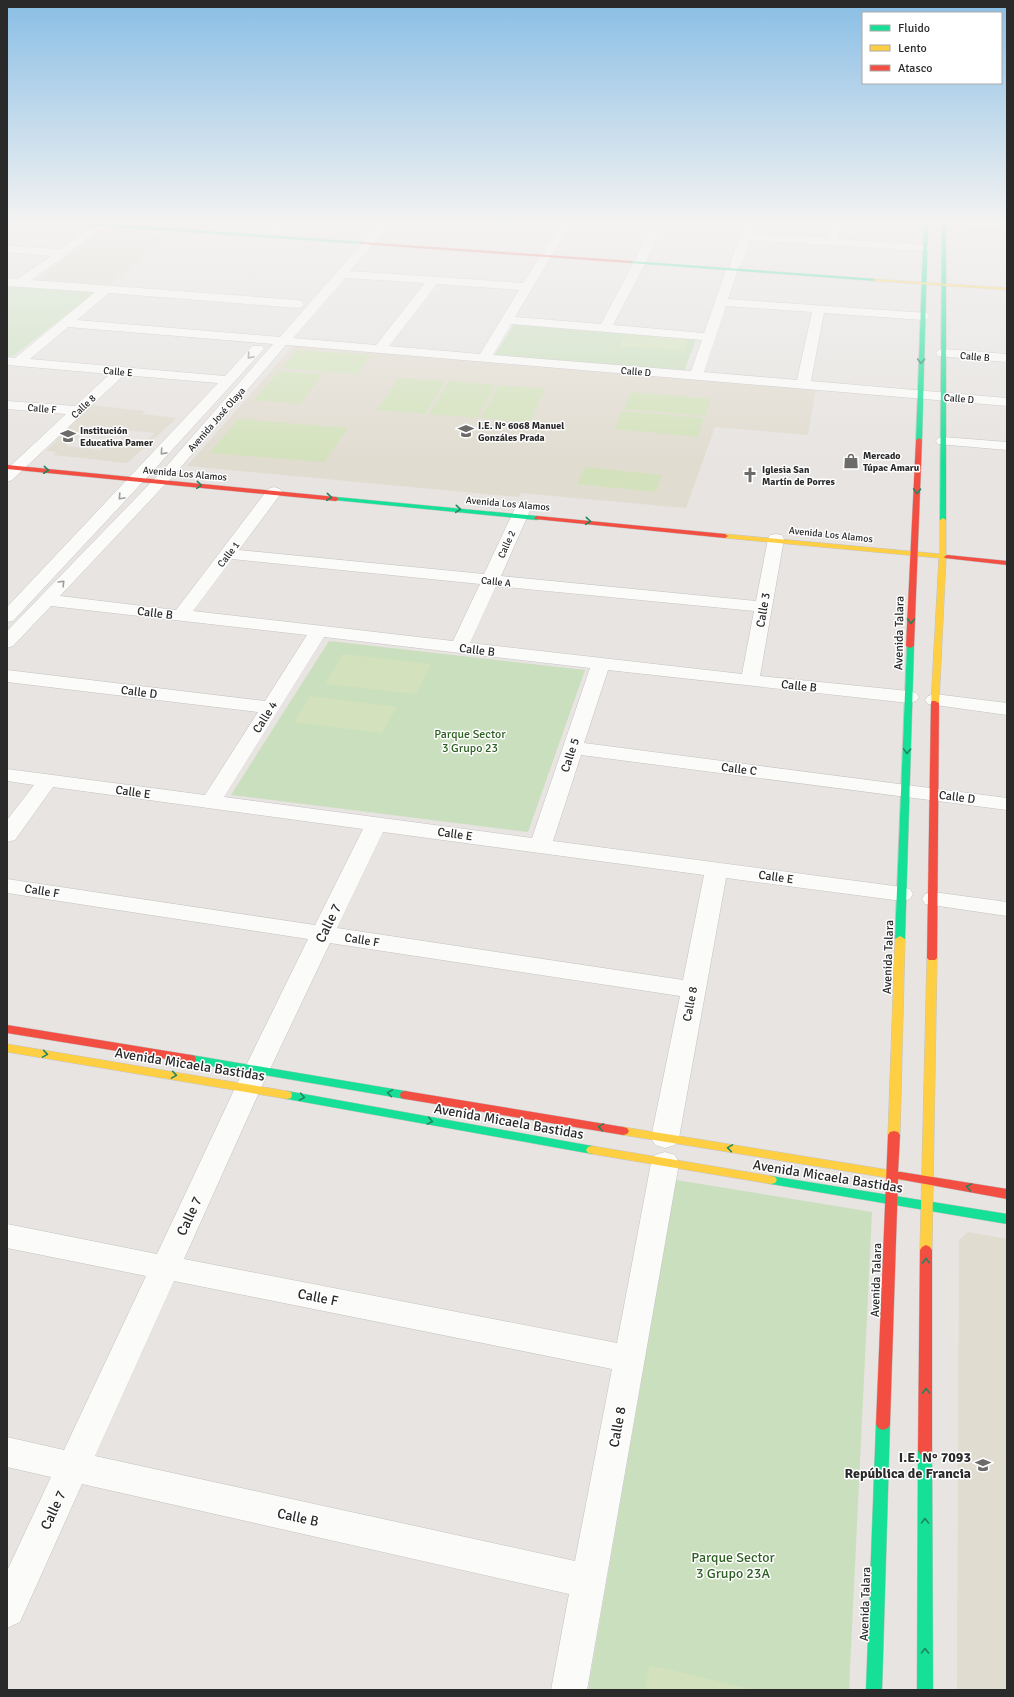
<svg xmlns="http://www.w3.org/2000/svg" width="1014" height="1697" viewBox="0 0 1014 1697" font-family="Signika,sans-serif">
  <rect width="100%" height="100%" fill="#e7e4e1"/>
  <!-- education -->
  <g fill="#e1dcd0" fill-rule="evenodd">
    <polygon points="111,229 172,234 109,285 42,280 44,274 99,232"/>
    <polygon points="294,345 816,387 808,435 715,427 686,508 521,493 519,497 187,466"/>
    <path d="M91,405l54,6 -3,3 35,4 -50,45 -73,-8 2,-3 -10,-1 11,-11 -4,-1zM90,426l64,7h1l-9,8 -24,-3 -8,8 -8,-1 -6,5 -34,-4z"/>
    <polygon points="968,1232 1007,1239 1007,1690 957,1690 959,1240"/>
  </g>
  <!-- green -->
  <g fill="#cadfbd">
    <polygon points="7,284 97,291 13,356 7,356"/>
    <polygon points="514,324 697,337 684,371 495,355"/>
    <polygon points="329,641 585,670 528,832 231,795"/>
    <polygon points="676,1180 872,1212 849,1690 588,1690"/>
  </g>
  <!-- pitch -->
  <g fill="#d3e2bc">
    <polygon points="626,333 689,338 684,351 620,346"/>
    <polygon points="297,350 371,355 358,374 282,368"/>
    <polygon points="279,371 323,374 300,404 254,400"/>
    <polygon points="399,378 445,381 425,414 377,410"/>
    <polygon points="449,381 495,385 477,418 429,414"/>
    <polygon points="499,385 546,389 529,422 481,418"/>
    <polygon points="631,392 711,399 705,416 624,409"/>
    <polygon points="622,411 704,418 698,437 614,429"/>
    <polygon points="238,419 348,428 324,462 210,453"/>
    <polygon points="585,467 662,475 656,492 577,484"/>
    <polygon points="343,654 431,664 416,694 325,684"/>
    <polygon points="310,696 397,707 382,733 294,722"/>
    <polygon points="649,1665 755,1690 645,1690"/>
  </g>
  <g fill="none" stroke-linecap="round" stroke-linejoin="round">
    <defs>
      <g id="street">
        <path d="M96,224h12l-76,56 266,20 4,1 2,3 -2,3 -4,1 -189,-15 -32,27 203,17 99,-113h11l-40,47 173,12 18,-28 3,-1 -1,-2 18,-28h10l-18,30 -3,1 1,2 -36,60 86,7 35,-66 16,-34h10l-14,34 -35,67 91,8 22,-63 5,-3 -1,-2 13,-41h10l-2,9 76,5 3,-14h10l-2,15 87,6 4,1 2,2 -2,2 -4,1 -176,-11 -7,25 -5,3 1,2 -10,29 199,14 2,3 -2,3 -4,1 -99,-7 -13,68 196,17v8l-721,-61 -111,129 -115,122 116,14 92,-121 6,-2 6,2 2,3 -43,58 245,24 32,-68 2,-3 6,-2 6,2 2,3 -31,70 255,25 12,-62 2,-4 6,-1 6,1 2,4 -24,137 149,15 7,2 3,4 -3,4 -7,2 -301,-33 -24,73 423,55v12l-426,-55 -28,86 349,46 8,2 3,5 -3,5 -8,2 -176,-23 -47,260 -4,7 -10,3 -10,-3 -4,-7 29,-142 -350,-53 -69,145 -77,171 433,84 34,-180 4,-8 10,-3 10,3 4,8 -92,527h-36l18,-96 -487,-110 -62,138 -13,6v-57l44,-94 -44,-10v-30l57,13 82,-174 -139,-28v-24l150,30 78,-166 73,-149 -301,-46v-14l308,46 48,-96 -310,-42 -38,53 -8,2v-22l27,-35 -27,-4v-12l198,26 53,-83 -251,-30v-12l258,31 42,-66 -256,-29 -38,40 -6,2v-17l158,-163 108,-124 -205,-17 -38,32 195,17 27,-30h10l2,3 -112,123 -139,149 -6,1v-15l211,-224 -94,-8 -112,105 -5,2v-13l59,-55 -59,-5v-8l68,5 35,-32 -103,-9v-8l8,1 80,-66 -88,-6v-8l11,1 33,-23 -44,-4v-6l53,3zM345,278l80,5 -49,62 -83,-7zM437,284l82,6 -39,64 -91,-8zM726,306l86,6 -15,68 -93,-8zM511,324l191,16 -11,31 -198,-16zM232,559l248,25 -27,57 -260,-30zM496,586l258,25 -12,63 -272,-31zM324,637l266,31 -58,170 -308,-41zM383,832l321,43 -21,105 -346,-52zM174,1281l438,88 -37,192 -480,-105z"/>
        <polygon points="275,224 286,224 277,234 269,234 267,232"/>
        <polygon points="959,224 1007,224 1007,230 964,227"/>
        <polygon points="943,349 1007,354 1007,362 938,356 936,353 938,350"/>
        <polygon points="943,437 1007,442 1007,450 938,444 936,441 938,438"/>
        <polygon points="935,694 1007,703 1007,715 928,704 925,700 928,696"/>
        <polygon points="933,892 1007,902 1007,916 925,904 922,899 925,894"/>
      </g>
      <g id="fast">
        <polygon points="85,224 107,224 362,242 364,243 362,244 87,225"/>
        <polygon points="924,224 928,224 922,440 919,442 916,440"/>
        <polygon points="942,224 946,224 946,520 943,522 940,520"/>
        <polygon points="629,261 876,279 878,280 876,281 631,263 629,263"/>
        <polygon points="336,497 537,516 540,518 537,520 334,500 334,498"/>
        <polygon points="907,644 913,644 914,646 905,939 900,942 895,939"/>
        <polygon points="191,1055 405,1091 409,1092 410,1095 409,1098 405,1099 187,1062 186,1059 187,1056"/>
        <polygon points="287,1091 592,1146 596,1147 598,1150 596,1153 592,1154 287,1099 283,1098 282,1095 283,1092"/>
        <polygon points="771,1176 1007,1214 1007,1224 771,1184 767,1183 765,1180 767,1177"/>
        <polygon points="883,1418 888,1420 890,1424 882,1690 866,1690 876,1424 878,1420"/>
        <polygon points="925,1444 930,1446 932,1450 933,1690 917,1690 918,1450 920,1446"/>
      </g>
      <g id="slow">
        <polygon points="874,279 1007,288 1007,290 876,281 874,281"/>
        <polygon points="943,518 946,520 946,555 950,557 946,559 939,703 935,705 931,703 939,558 725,538 722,536 725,534 940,554 940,520"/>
        <polygon points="900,936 905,939 900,1135 898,1138 894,1139 890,1138 888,1135 895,939"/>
        <polygon points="932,955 935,956 937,958 932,1250 930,1253 926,1255 922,1253 920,1250 927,958 929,956"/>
        <polygon points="7,1044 287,1091 291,1092 292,1095 291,1098 287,1099 7,1052"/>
        <polygon points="623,1127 901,1172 905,1173 907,1176 905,1179 901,1180 623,1135 619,1134 617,1131 619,1128"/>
        <polygon points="592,1146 771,1176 775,1177 777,1180 775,1183 771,1184 592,1154 588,1153 586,1150 588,1147"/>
      </g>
      <g id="jam">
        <polygon points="360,242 631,261 633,262 631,263 362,244"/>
        <polygon points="919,438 922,440 914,646 910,648 906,646 916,440"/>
        <polygon points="7,465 336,497 339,499 336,501 7,469"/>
        <polygon points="537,516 725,534 728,536 725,538 535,519 534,518"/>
        <polygon points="947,555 1007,561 1007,565 945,558 944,557"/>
        <polygon points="932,701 935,701 939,703 937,958 935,960 929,960 927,958 931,703"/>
        <polygon points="7,1025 191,1055 195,1056 196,1059 195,1062 191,1063 7,1033"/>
        <polygon points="405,1091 623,1127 627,1128 629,1131 627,1134 623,1135 405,1099 401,1098 400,1095 401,1092"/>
        <polygon points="894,1131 898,1132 900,1135 898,1172 901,1172 1007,1189 1007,1199 898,1179 890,1424 888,1428 883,1430 878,1428 876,1424 888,1135 890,1132"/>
        <polygon points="926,1245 930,1247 932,1250 932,1450 930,1454 925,1456 920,1454 918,1450 920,1250 922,1247"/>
      </g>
    </defs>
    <!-- street casing -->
    <use href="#street" stroke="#c4c2c3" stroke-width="1"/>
    <!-- fast casing -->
    <use href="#fast" stroke="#c4c2c3" stroke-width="1"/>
    <!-- slow casing -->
    <use href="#slow" stroke="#c4c2c3" stroke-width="1"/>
    <!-- jam casing -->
    <use href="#jam" stroke="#c4c2c3" stroke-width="1"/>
    <!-- street -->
    <use href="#street" fill="#fbfbfa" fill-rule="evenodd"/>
    <!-- fast -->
    <use href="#fast" fill="#16e098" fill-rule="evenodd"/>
    <!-- slow -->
    <use href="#slow" fill="#ffcf43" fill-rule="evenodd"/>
    <!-- jam -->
    <use href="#jam" fill="#f24e42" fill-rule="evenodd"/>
  </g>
  <!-- one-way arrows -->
  <defs><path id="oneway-chevron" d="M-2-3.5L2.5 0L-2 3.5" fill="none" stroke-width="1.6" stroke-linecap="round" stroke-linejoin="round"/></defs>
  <g stroke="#9d9d9c">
    <use href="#oneway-chevron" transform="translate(250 356) rotate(132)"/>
    <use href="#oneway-chevron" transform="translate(163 452) rotate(132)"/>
    <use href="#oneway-chevron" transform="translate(121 497) rotate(133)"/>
    <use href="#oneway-chevron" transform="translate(62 583) rotate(-46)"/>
  </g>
  <g stroke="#208561">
    <use href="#oneway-chevron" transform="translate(921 361) rotate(92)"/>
    <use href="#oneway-chevron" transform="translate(46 470) rotate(6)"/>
    <use href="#oneway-chevron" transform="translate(199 485) rotate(5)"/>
    <use href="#oneway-chevron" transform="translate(917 491) rotate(92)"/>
    <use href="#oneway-chevron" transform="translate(329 497) rotate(5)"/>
    <use href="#oneway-chevron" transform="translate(458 509) rotate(5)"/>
    <use href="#oneway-chevron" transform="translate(588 521) rotate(5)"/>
    <use href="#oneway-chevron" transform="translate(911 621) rotate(91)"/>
    <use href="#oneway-chevron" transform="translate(907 751) rotate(92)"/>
    <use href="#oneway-chevron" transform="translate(45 1054) rotate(9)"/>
    <use href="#oneway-chevron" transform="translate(174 1075) rotate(9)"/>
    <use href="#oneway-chevron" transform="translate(390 1093) rotate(-171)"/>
    <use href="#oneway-chevron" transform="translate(302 1097) rotate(10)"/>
    <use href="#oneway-chevron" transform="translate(430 1121) rotate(10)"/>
    <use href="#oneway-chevron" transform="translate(601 1127) rotate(-171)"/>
    <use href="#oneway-chevron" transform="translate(730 1148) rotate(-171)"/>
    <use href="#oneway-chevron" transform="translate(969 1187) rotate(-170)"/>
    <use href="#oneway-chevron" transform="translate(926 1261) rotate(-90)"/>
    <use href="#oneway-chevron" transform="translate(926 1391) rotate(-90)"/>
    <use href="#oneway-chevron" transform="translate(925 1521) rotate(-90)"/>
    <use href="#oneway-chevron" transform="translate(925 1651) rotate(-90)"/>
  </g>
  <!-- sky -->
  <linearGradient id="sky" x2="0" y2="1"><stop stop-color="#89bee5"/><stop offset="0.48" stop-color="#f4f3f2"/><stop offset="1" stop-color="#f4f3f2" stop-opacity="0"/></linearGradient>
  <rect width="1014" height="462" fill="url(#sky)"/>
  <!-- icons -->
  <defs>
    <symbol id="school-bare" viewBox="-9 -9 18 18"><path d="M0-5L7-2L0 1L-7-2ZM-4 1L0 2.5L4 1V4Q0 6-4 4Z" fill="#6c6b6a" stroke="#fff" stroke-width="2.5" paint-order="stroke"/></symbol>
    <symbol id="shop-bare" viewBox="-9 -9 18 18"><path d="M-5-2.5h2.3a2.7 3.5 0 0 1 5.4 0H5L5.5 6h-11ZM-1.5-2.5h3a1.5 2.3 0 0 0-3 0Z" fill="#6c6b6a" stroke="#fff" stroke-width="2.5" paint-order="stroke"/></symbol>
    <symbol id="church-bare" viewBox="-9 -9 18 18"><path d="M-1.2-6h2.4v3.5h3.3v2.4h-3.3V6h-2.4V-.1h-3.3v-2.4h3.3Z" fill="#6c6b6a" stroke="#fff" stroke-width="2.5" paint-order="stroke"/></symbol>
  </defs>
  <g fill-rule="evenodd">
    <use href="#school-bare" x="455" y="420" width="22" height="22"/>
    <use href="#school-bare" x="57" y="425" width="22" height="22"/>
    <use href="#shop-bare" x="840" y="450" width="22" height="22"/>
    <use href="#church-bare" x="739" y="464" width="22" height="22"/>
    <use href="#school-bare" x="972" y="1454" width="22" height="22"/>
  </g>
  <g text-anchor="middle" stroke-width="3" stroke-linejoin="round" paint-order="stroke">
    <!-- far-street labels -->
    <g font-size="10" fill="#2a2a2a" stroke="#fff">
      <text transform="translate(975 356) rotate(5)" y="4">Calle B</text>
      <text transform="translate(118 371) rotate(5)" y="4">Calle E</text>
      <text transform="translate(636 371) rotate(5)" y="4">Calle D</text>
      <text transform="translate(959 398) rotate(5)" y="4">Calle D</text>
      <text transform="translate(83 406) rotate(-43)" y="4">Calle 8</text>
      <text transform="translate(42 408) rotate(5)" y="4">Calle F</text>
      <text transform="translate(216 419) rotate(-49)" y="4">Avenida José Olaya</text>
      <text transform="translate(185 473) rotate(5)" y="4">Avenida Los Alamos</text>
      <text transform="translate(508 503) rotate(5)" y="4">Avenida Los Alamos</text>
      <text transform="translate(831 534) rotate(6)" y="4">Avenida Los Alamos</text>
      <text transform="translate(506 544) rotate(-66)" y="4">Calle 2</text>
      <text transform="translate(228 554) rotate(-53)" y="4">Calle 1</text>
      <text transform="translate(496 581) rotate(6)" y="4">Calle A</text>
    </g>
    <!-- far-poi labels -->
    <g font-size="10" font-weight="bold" fill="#2a2a2a" stroke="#fff" text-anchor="start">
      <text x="478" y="429">I.E. N° 6068 Manuel<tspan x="478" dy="12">Gonzáles Prada</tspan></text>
      <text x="80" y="434">Institución<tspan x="80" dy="12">Educativa Pamer</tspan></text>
      <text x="863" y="459">Mercado<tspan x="863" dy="12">Túpac Amaru</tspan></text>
      <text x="762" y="473">Iglesia San<tspan x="762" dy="12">Martín de Porres</tspan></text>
    </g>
    <!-- street labels -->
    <g font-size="12" fill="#2a2a2a" stroke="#fff">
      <text transform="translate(763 610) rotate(-80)" y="4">Calle 3</text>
      <text transform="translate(155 613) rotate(7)" y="4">Calle B</text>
      <text transform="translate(899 633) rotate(-89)" y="4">Avenida Talara</text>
      <text transform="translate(477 650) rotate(7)" y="4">Calle B</text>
      <text transform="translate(799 686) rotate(6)" y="4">Calle B</text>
      <text transform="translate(139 692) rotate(7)" y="4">Calle D</text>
      <text transform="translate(265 717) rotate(-58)" y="4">Calle 4</text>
      <text transform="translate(570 755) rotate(-72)" y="4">Calle 5</text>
      <text transform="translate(739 769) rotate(7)" y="4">Calle C</text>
      <text transform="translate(133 792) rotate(8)" y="4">Calle E</text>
      <text transform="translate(957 797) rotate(7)" y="4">Calle D</text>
      <text transform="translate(455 834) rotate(8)" y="4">Calle E</text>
      <text transform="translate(776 877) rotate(8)" y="4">Calle E</text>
      <text transform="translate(42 891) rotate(9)" y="4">Calle F</text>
      <text transform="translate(362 940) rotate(9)" y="4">Calle F</text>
      <text transform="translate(888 957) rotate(-88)" y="4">Avenida Talara</text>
      <text transform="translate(690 1004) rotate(-79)" y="4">Calle 8</text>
      <text transform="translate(876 1280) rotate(-88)" y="4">Avenida Talara</text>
      <text transform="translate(865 1604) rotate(-88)" y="4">Avenida Talara</text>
    </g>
    <!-- park labels -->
    <g font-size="12" fill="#2d5f22" stroke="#fff">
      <text x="470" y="738">Parque Sector<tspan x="470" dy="14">3 Grupo 23</tspan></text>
    </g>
    <!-- near-street labels -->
    <g font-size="14" fill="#2a2a2a" stroke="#fff">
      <text transform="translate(328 923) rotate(-64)" y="5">Calle 7</text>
      <text transform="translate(190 1064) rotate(9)" y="5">Avenida Micaela Bastidas</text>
      <text transform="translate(509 1121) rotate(10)" y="5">Avenida Micaela Bastidas</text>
      <text transform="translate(828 1176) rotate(9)" y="5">Avenida Micaela Bastidas</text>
      <text transform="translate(189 1216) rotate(-65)" y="5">Calle 7</text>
      <text transform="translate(318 1297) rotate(11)" y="5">Calle F</text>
      <text transform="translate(617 1427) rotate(-80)" y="5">Calle 8</text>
      <text transform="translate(53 1510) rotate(-65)" y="5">Calle 7</text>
      <text transform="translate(298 1517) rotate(12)" y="5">Calle B</text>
    </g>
    <!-- near-poi labels -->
    <g font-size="14" font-weight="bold" fill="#2a2a2a" stroke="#fff" text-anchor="end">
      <text x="971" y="1462">I.E. N° 7093<tspan x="971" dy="16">República de Francia</tspan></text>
    </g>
    <!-- near-park labels -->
    <g font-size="14" fill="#2d5f22" stroke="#fff">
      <text x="733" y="1562">Parque Sector<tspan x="733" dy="16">3 Grupo 23A</tspan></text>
    </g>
  </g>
  <!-- border -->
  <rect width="1014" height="1697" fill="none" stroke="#2a2a2a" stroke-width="16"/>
  <!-- legend -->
  <rect x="862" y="12" width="140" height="72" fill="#ffffff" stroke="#aaaaaa"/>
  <rect x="870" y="25" width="20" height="6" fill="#16e098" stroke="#aaaaaa"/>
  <text x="898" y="32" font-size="12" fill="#2a2a2a">Fluido</text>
  <rect x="870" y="45" width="20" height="6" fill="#ffcf43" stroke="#aaaaaa"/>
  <text x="898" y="52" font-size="12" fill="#2a2a2a">Lento</text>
  <rect x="870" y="65" width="20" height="6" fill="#f24e42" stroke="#aaaaaa"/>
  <text x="898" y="72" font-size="12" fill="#2a2a2a">Atasco</text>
</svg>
